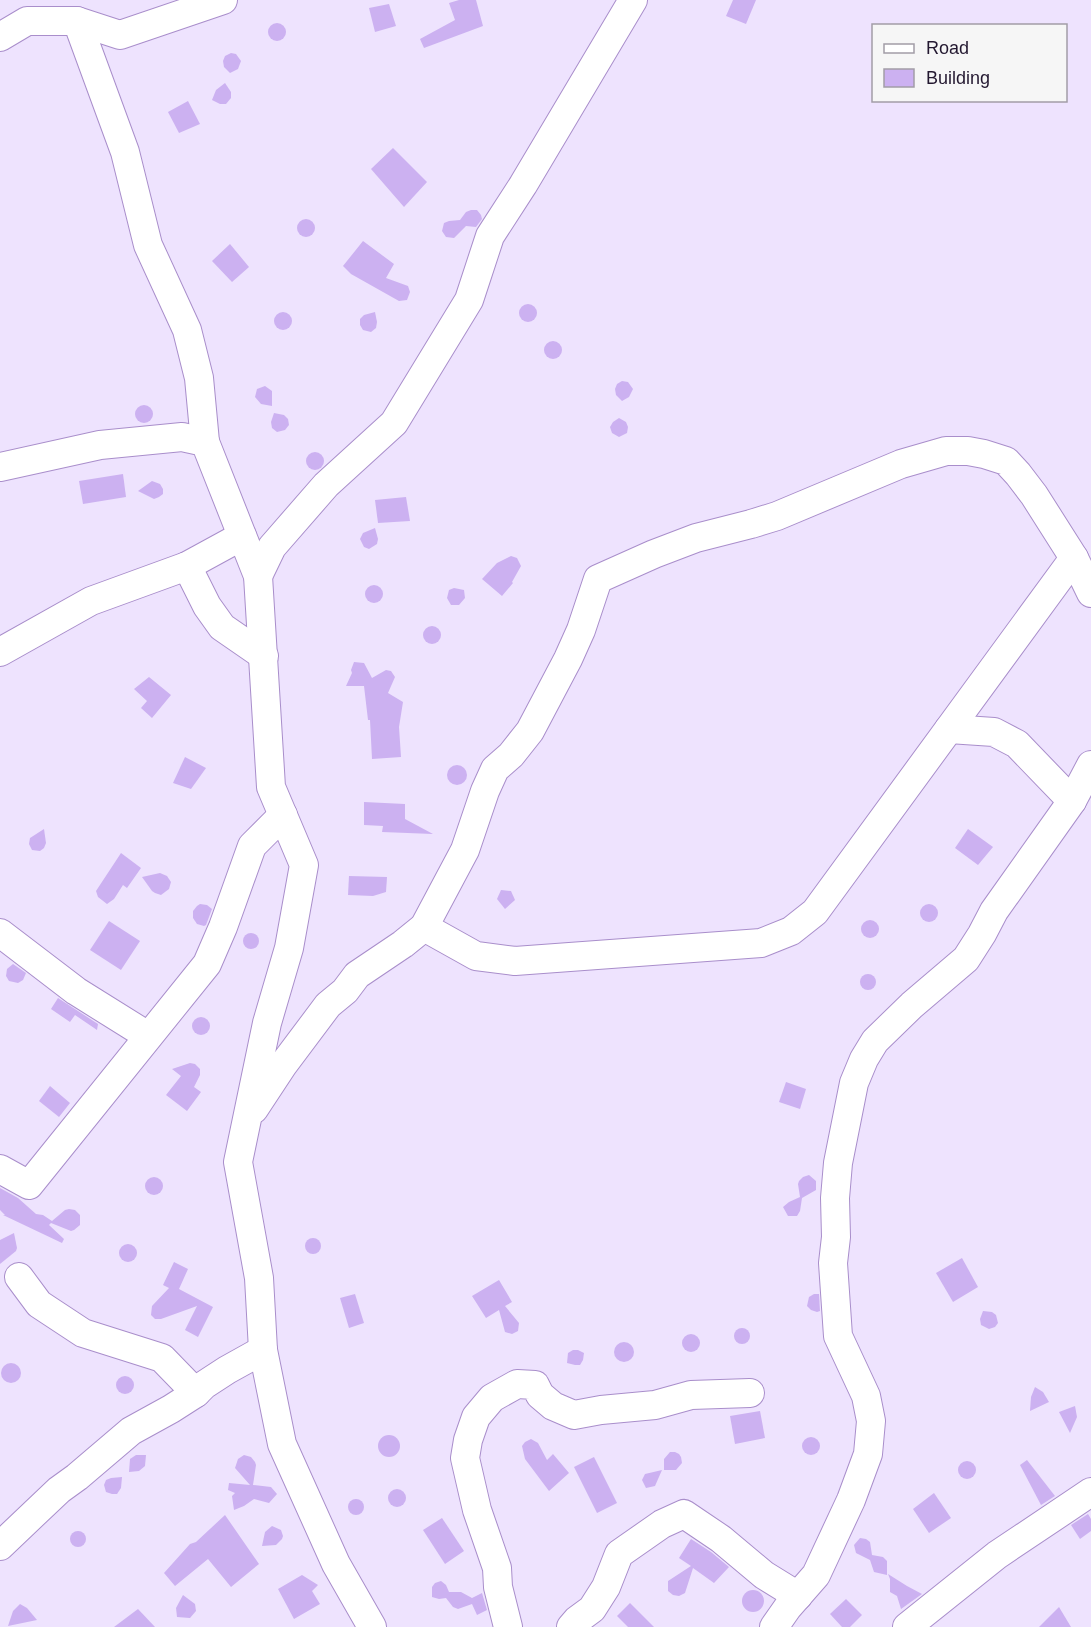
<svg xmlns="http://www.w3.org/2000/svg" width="1091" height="1627" viewBox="0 0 1091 1627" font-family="Arial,sans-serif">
  <rect width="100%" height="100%" fill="#eee3fe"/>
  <!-- building -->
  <g fill="#ccb1f1">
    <polygon points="459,0 476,0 483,26 424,48 420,39 455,20 449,3"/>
    <polygon points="733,0 756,0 746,24 726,16"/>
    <polygon points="389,4 396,26 375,32 369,8"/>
    <circle cx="277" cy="32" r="9"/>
    <polygon points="231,53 236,54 241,61 238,69 230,73 224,67 223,61 225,56"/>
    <polygon points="225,83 231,92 231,98 226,104 220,104 212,100 216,90"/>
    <polygon points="188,101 200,124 179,133 168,112"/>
    <polygon points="393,148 427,182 404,207 371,169"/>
    <polygon points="471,210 477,210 481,215 482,219 476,227 466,226 454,238 446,237 442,231 444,223 449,221 460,220 466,212"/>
    <circle cx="306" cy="228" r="9"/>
    <polygon points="363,241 394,264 386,278 408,286 410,292 407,300 399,301 351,274 343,266"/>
    <polygon points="230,244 249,267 232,282 212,261"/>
    <circle cx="528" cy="313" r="9"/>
    <polygon points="375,312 377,322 376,328 371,332 363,330 360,325 360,319 364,315"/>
    <circle cx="283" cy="321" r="9"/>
    <circle cx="553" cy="350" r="9"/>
    <polygon points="622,381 628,382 633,389 629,397 622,401 616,395 615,389 617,384"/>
    <polygon points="265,386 272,391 272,406 261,404 255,397 257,389"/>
    <circle cx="144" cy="414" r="9"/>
    <polygon points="274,413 284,415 288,419 289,425 285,430 277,432 272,428 271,422"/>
    <polygon points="619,418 626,422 628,427 627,433 619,437 612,433 610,427 613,422"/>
    <circle cx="315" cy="461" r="9"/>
    <polygon points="123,474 126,497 83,504 79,481"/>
    <polygon points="152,481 160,484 163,489 163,494 159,497 154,499 138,491"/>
    <polygon points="406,497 410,521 378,523 375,500"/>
    <polygon points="375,528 378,539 377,544 369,549 364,547 360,539 363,533"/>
    <polygon points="511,556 517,558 521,566 512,582 513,583 502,596 482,579 497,563"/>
    <circle cx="374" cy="594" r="9"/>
    <polygon points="454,588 464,590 465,598 459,605 451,605 447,598 449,590"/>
    <circle cx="432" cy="635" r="9"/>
    <polygon points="354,662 364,663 372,678 386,670 391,671 395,677 388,693 403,702 399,727 401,757 372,759 370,720 368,720 364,686 346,686 352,673 351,670"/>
    <polygon points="149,677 171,695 152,718 141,708 147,701 134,689"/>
    <polygon points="185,757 206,768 191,789 173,783"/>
    <circle cx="457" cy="775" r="10"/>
    <polygon points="364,802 405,804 405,819 433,834 382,832 383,826 364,825"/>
    <polygon points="44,829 46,843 44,848 40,851 32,850 29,844 30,838"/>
    <polygon points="968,829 993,847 978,865 955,848"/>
    <polygon points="121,853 141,868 127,888 123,885 114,899 107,904 98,897 96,891"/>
    <polygon points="160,873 167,876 171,882 169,889 161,895 155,893 152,891 142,877"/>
    <polygon points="349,876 387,877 386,892 373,896 348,895"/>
    <polygon points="501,890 511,891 515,900 505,909 497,899"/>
    <circle cx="929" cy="913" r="9"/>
    <polygon points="200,904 207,905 212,909 206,925 204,926 197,924 193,918 193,911 197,906"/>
    <circle cx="870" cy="929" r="9"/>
    <polygon points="109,921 140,941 121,970 90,950"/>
    <circle cx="251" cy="941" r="8"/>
    <polygon points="13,964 26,973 23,980 18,983 9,981 6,976 7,969"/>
    <circle cx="868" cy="982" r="8"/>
    <polygon points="58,998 98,1024 97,1030 75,1015 70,1022 51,1009"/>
    <circle cx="201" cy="1026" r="9"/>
    <polygon points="190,1063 195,1064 200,1069 200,1075 194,1087 201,1092 187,1111 166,1095 181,1076 172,1069"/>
    <polygon points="786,1082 806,1089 800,1109 779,1102"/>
    <polygon points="50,1086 70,1103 59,1117 39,1101"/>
    <polygon points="809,1175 816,1181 816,1190 802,1198 800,1211 797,1216 788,1216 783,1207 789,1202 800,1197 798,1184 799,1181 803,1177"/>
    <circle cx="154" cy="1186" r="9"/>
    <polygon points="0,1188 18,1198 36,1214 43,1215 52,1221 65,1210 69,1209 75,1210 80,1215 80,1225 74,1230 71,1231 51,1223 49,1225 64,1239 62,1243 3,1215 5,1215 0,1210"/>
    <polygon points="14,1233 17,1248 16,1251 0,1264 0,1240"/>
    <circle cx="313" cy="1246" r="8"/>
    <circle cx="128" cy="1253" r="9"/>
    <polygon points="962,1258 978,1287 953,1302 936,1273"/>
    <polygon points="174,1262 188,1269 179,1289 213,1307 198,1337 185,1330 197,1306 161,1319 155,1319 151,1315 152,1306 169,1288 163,1285"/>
    <polygon points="499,1280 512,1302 505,1306 519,1323 518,1331 512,1334 505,1332 499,1310 486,1318 472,1296"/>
    <polygon points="355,1294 364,1323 349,1328 340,1298"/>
    <polygon points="814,1294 819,1294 820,1311 817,1312 811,1310 807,1306 809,1297"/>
    <polygon points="983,1311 992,1312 996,1315 998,1323 995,1327 989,1329 981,1325 980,1319"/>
    <circle cx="742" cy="1336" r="8"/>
    <circle cx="691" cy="1343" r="9"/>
    <circle cx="624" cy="1352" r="10"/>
    <polygon points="573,1350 578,1350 584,1353 583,1360 580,1365 575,1365 567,1363 568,1353"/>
    <circle cx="11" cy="1373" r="10"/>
    <circle cx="125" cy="1385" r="9"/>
    <polygon points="1035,1387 1043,1392 1049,1402 1030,1411 1031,1397"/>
    <polygon points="1075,1406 1077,1417 1070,1433 1059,1412"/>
    <polygon points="760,1411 765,1438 735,1444 730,1416"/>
    <circle cx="389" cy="1446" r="11"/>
    <circle cx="811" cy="1446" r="9"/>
    <polygon points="531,1439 538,1443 547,1460 553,1454 569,1473 549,1491 525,1459 522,1446 525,1442"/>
    <polygon points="670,1452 675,1452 679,1454 681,1457 682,1463 676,1470 664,1470 664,1459"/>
    <polygon points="136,1455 146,1455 145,1466 139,1471 129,1472 130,1459"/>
    <polygon points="244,1455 251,1457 255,1462 256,1465 253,1485 271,1487 277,1494 269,1503 254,1499 244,1506 234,1510 232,1496 235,1493 228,1490 229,1483 250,1485 235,1468 238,1459"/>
    <polygon points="594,1457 617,1503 597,1513 574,1467"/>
    <polygon points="1027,1460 1055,1496 1041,1505 1020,1465"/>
    <circle cx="967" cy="1470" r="9"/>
    <polygon points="662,1470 655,1486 646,1488 642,1480 645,1474"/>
    <polygon points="122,1477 121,1488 117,1494 112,1494 106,1492 104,1485 106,1480 111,1478"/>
    <circle cx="397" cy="1498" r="9"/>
    <polygon points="934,1493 951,1518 929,1533 913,1509"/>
    <circle cx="356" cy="1507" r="8"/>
    <polygon points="1088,1514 1091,1519 1091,1531 1080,1539 1071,1525"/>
    <polygon points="225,1515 259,1564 231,1587 208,1559 175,1586 164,1573 190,1544 196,1542"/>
    <polygon points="442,1518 464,1551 445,1564 423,1530"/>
    <polygon points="272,1526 281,1530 283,1536 282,1539 276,1545 262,1546 265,1532"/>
    <circle cx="78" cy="1539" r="8"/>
    <polygon points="860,1538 866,1539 870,1542 872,1555 883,1557 887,1561 887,1575 874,1572 870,1560 856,1553 854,1545"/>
    <polygon points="691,1539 711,1552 729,1567 714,1583 693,1568 685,1593 679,1596 673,1595 668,1591 668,1581 691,1566 679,1558"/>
    <polygon points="888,1574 907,1586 922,1594 901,1609 897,1596 890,1592 890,1579"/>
    <polygon points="302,1575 318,1585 312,1591 320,1604 294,1619 278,1589"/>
    <polygon points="441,1581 446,1585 449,1592 461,1592 472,1598 482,1593 487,1610 477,1615 472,1604 458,1609 453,1607 446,1598 439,1599 432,1597 432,1587 435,1583"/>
    <circle cx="753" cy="1601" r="11"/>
    <polygon points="183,1595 195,1604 196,1611 190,1618 177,1617 176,1608"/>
    <polygon points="846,1599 862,1615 850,1627 842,1627 830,1614"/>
    <polygon points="630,1603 654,1627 628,1627 617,1616"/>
    <polygon points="20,1604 27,1608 37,1620 8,1626 13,1611"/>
    <polygon points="1059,1607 1071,1627 1039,1627"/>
    <polygon points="138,1609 155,1627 114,1627"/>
  </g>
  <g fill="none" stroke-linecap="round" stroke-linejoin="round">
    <defs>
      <g id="minor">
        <polyline points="77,21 125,152 148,245 187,330 199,378 205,442"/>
        <polyline points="0,37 27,21 77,21 120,35 223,0"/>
        <polyline points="0,467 100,445 182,437 205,442 258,576 271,787 304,865 289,948 267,1023 238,1162 259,1278 263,1350 282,1444 336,1564 372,1627"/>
        <polyline points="187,566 207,606 222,627 264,656"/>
        <polyline points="258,576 272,547 326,485 394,423 469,300 490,236 523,185 633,0"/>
        <polyline points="0,652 91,601 187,566 242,536"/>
        <polyline points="949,729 994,732 1017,744 1072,801"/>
        <polyline points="424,927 476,956 515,961 761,943 791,931 815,912 1074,558"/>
        <polyline points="0,933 76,991 148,1036"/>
        <polyline points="254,1109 283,1065 328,1005 345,991 357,975 403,944 424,927 465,850 485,791 495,769 511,755 530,731 568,659 581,630 598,579 654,554 696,538 751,524 777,516 901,464 946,451 968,451 984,454 1006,461 1018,474 1034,495 1074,558 1091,593"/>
        <polyline points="0,1169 29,1185 207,964 223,927 252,846 283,815"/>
        <polyline points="19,1277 39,1304 83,1333 162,1358 196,1393"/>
        <polyline points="0,1546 59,1490 77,1477 131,1431 171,1409 196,1393 204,1385 227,1370 263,1350"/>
        <polyline points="508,1627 498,1587 497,1568 477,1510 465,1458 468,1440 476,1417 492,1398 517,1384 535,1385 540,1395 553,1406 574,1415 601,1410 655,1405 691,1395 750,1393"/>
        <polyline points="571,1627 577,1620 592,1609 606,1587 619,1554 662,1524 684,1514 721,1539 764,1575 798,1596"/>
        <polyline points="774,1627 788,1607 816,1575 851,1500 868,1454 871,1421 866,1396 838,1336 833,1263 836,1237 835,1198 838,1163 854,1083 864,1059 875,1041 912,1005 966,959 982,934 994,911 1072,801 1091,765"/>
        <polyline points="907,1627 997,1555 1091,1492"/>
      </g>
    </defs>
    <!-- minor casing -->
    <use href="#minor" stroke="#a98ecb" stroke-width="30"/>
    <!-- minor -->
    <use href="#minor" stroke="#fff" stroke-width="28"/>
  </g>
  <!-- legend -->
  <rect x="872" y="24" width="195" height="78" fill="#f6f6f6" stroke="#a29da7" stroke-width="1.5"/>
  <rect x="884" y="44" width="30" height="9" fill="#ffffff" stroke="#a29da7" stroke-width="1.5"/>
  <text x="926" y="54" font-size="18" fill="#231830">Road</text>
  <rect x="884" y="69" width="30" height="18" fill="#ccb1f1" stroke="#a29da7" stroke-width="1.5"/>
  <text x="926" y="84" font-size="18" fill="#231830">Building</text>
</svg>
